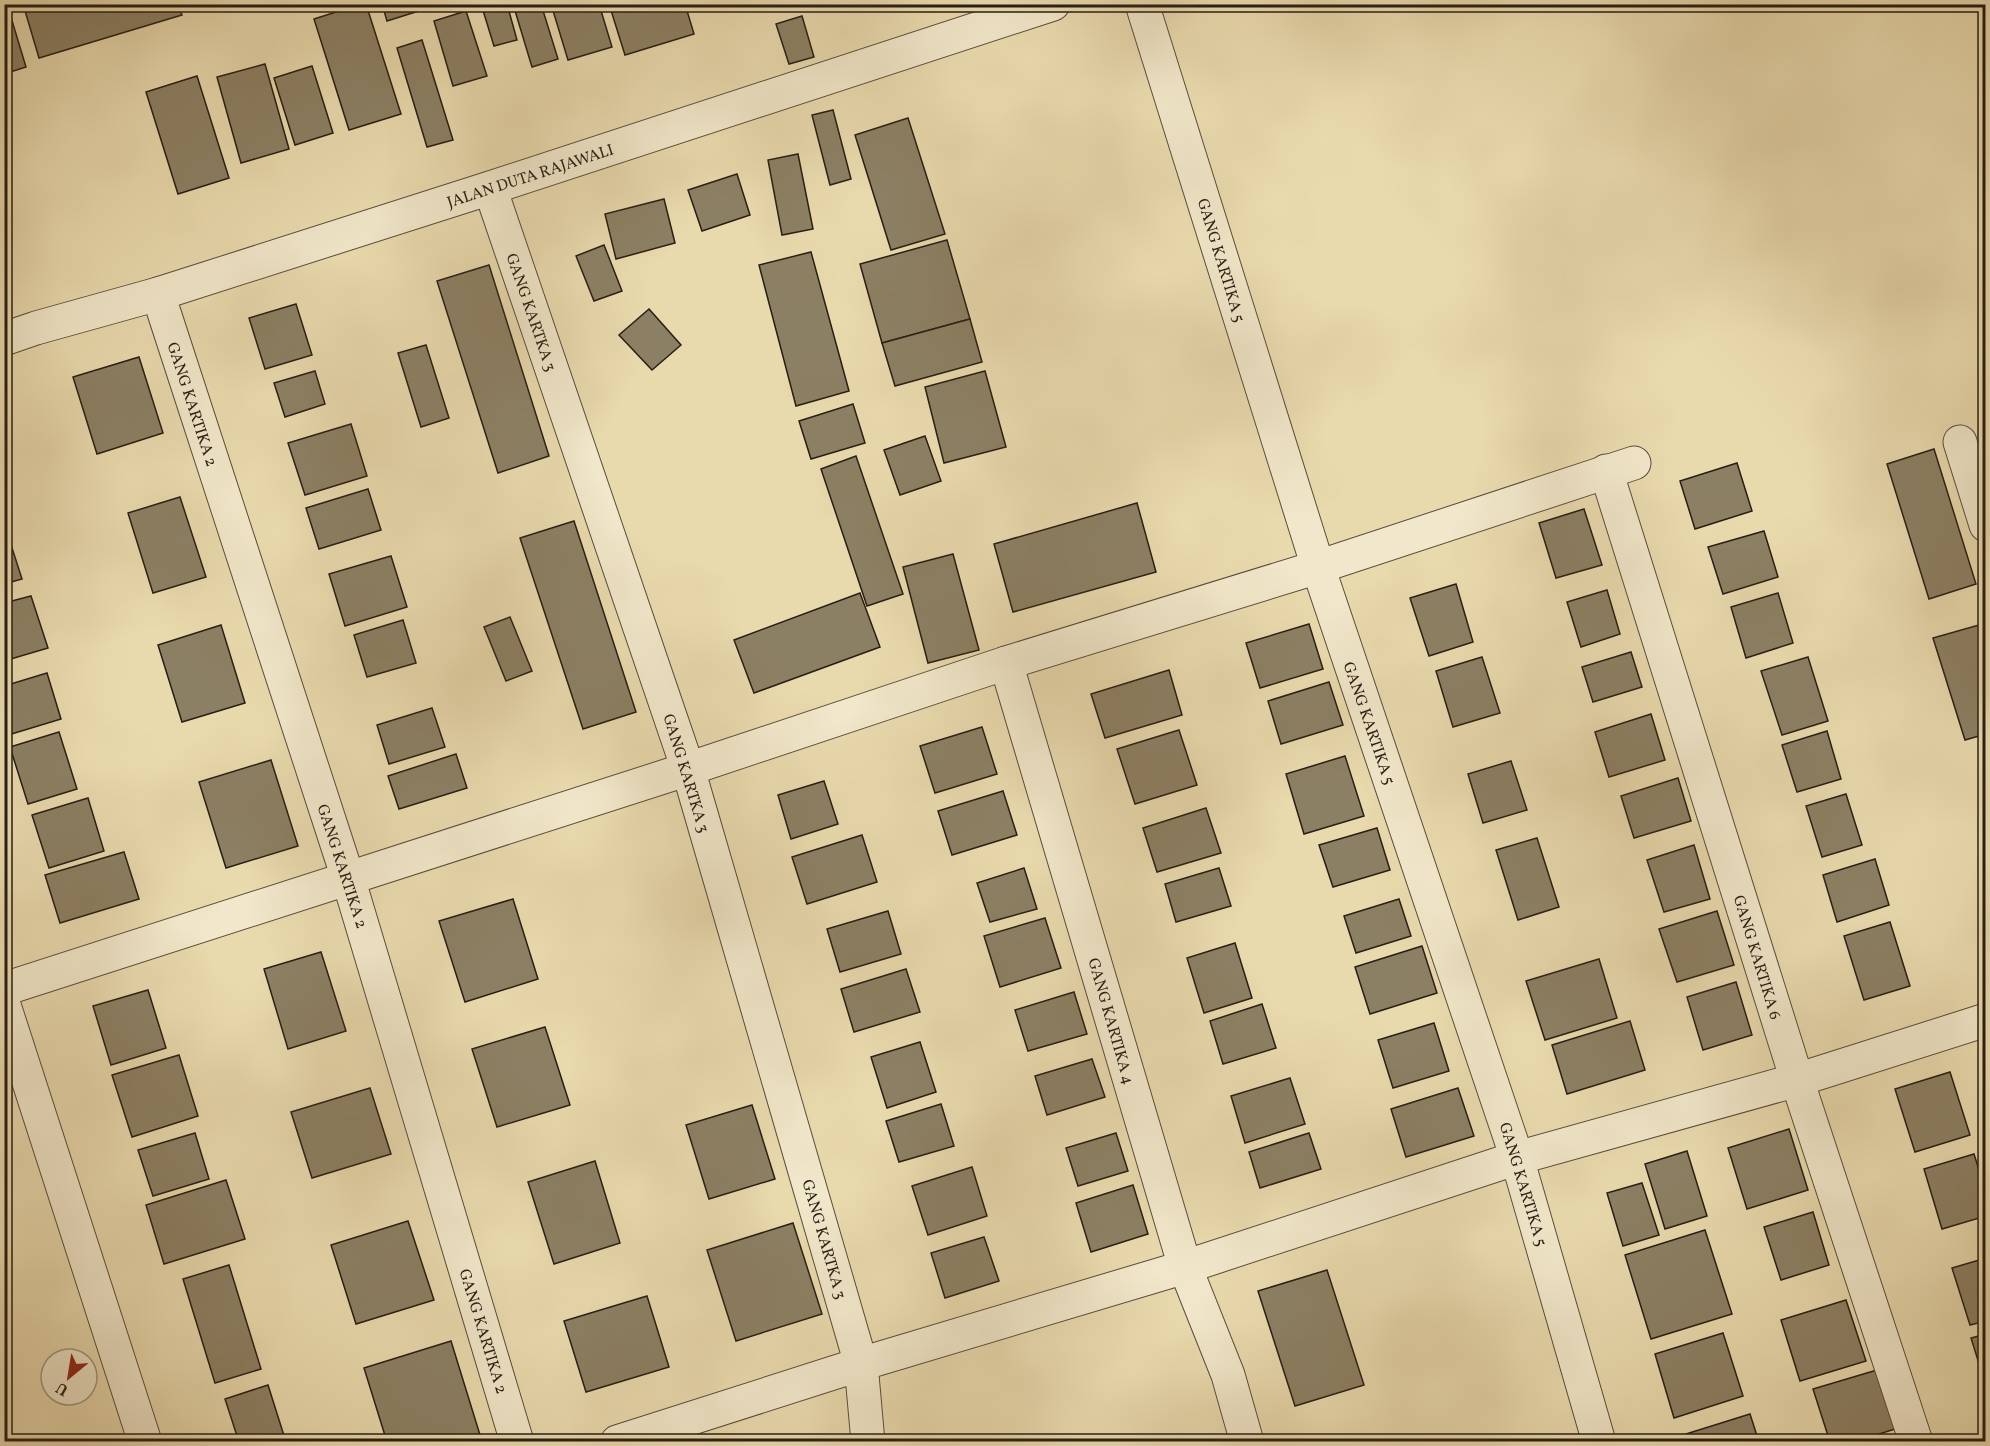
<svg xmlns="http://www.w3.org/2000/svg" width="1990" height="1446" viewBox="0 0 1990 1446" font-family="Vollkorn,serif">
  <rect width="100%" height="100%" fill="#e9daae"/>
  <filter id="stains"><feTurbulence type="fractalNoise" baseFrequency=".00333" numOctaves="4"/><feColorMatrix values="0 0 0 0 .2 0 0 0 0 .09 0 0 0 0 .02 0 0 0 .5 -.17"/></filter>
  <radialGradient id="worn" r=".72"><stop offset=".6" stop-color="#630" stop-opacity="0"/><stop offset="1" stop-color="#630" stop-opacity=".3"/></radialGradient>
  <!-- building -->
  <g fill="#8c8064" stroke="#271e14" stroke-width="1.5">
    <polygon points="4,4 7,4 26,67 4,74"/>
    <polygon points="23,4 178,4 182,15 39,58"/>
    <polygon points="361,4 366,4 401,114 349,130 314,19"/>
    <polygon points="382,4 420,4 422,10 387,21"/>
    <polygon points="481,4 507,4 517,40 494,46"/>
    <polygon points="513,4 541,4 558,59 532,67"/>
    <polygon points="551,4 599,4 612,47 568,60"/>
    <polygon points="609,4 685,4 694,34 625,55"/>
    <polygon points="714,4 734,4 716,10"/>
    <polygon points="466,11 487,76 453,86 434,21"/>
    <polygon points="802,16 814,57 789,64 776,24"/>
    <polygon points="422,40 453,140 427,147 397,48"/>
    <polygon points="265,64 289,149 241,163 217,77"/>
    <polygon points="312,66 333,133 295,145 274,78"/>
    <polygon points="197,76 229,178 178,194 146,92"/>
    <polygon points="833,110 851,179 830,185 812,115"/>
    <polygon points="908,118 945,234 891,250 855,135"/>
    <polygon points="798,154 813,229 782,235 768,160"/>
    <polygon points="737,174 750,215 702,231 688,190"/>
    <polygon points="664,199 675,243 616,259 605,214"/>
    <polygon points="947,240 970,319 882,343 860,264"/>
    <polygon points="604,245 622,291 594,301 576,256"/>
    <polygon points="811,252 849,391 796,406 759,265"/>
    <polygon points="489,265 549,456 498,473 437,281"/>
    <polygon points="296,304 312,355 265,369 249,318"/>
    <polygon points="649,309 681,345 652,370 619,335"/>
    <polygon points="970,319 982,362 895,386 882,343"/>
    <polygon points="426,345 449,418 421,427 398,353"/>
    <polygon points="139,357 163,433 97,454 73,377"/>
    <polygon points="315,371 325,404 285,417 274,383"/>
    <polygon points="985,371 1006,447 944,463 925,387"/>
    <polygon points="853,404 865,443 811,459 799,421"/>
    <polygon points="351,424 367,476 305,495 288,443"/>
    <polygon points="925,436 941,481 900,495 884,450"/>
    <polygon points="1934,449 1976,584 1929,599 1887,464"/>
    <polygon points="856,456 903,594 867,606 821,469"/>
    <polygon points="1737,463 1752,511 1695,529 1680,481"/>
    <polygon points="368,489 381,530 319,549 306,508"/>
    <polygon points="180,497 206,577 153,593 128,513"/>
    <polygon points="1137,503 1156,572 1013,612 994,544"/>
    <polygon points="1584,509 1602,565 1556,578 1539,523"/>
    <polygon points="574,521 636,712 583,729 520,538"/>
    <polygon points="4,523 22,579 4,584"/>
    <polygon points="1764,531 1778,577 1723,594 1708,547"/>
    <polygon points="953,554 979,650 928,663 903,567"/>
    <polygon points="391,556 407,607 345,626 329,574"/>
    <polygon points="1456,584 1473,642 1429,656 1410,598"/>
    <polygon points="1607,590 1620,634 1581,647 1567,602"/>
    <polygon points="860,593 880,647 754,693 734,640"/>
    <polygon points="1778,593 1793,643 1746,658 1731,607"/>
    <polygon points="31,596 48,648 4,661 4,603"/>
    <polygon points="510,617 532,671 506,681 484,627"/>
    <polygon points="403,620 416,663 367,677 354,635"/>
    <polygon points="1986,623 1986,734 1965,740 1933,638"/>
    <polygon points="1309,624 1323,669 1260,688 1246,643"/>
    <polygon points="221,625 245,703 182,722 158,645"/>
    <polygon points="1631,652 1642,687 1593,702 1582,667"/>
    <polygon points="1482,657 1500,713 1453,727 1436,671"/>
    <polygon points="1808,657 1828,721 1782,735 1761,671"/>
    <polygon points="1169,670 1182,715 1105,738 1091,694"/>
    <polygon points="47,673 61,719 5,736 4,686"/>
    <polygon points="1329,682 1343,725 1281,744 1268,701"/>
    <polygon points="432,708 445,747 389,764 377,725"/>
    <polygon points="1651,714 1665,760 1609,777 1595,732"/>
    <polygon points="982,727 997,774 935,793 920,746"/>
    <polygon points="1179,730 1197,785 1135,804 1117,749"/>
    <polygon points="1827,731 1841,779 1797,792 1782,745"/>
    <polygon points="59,732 77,789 28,804 10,747"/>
    <polygon points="456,754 467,788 399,809 388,776"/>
    <polygon points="1345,756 1364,816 1304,834 1286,774"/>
    <polygon points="271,760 298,846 226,868 199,782"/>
    <polygon points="1511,761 1527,810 1483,823 1468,774"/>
    <polygon points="1678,778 1691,821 1634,838 1621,796"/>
    <polygon points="824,781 838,824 791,839 778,795"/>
    <polygon points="1003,791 1017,835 952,855 938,811"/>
    <polygon points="1846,794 1862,845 1822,857 1806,806"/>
    <polygon points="88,798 104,851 49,868 32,815"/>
    <polygon points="1206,808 1221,853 1157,872 1143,828"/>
    <polygon points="1377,828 1390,870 1333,887 1319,845"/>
    <polygon points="862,835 877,882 807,904 792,857"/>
    <polygon points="1537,838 1559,907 1518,920 1496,850"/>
    <polygon points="1694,845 1710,899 1664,912 1647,860"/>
    <polygon points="124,852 139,899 60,923 45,875"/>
    <polygon points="1875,859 1889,905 1837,922 1823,875"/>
    <polygon points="1024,868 1037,909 990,922 977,883"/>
    <polygon points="1219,868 1231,906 1176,922 1165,884"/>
    <polygon points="513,899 538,979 465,1002 439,921"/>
    <polygon points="1399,899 1411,936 1356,953 1344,916"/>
    <polygon points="888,911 901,954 840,972 827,929"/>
    <polygon points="1717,911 1734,965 1677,982 1659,929"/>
    <polygon points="1045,918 1061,968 1000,987 984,936"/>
    <polygon points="1890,922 1910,986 1864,1000 1844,936"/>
    <polygon points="1235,943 1252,998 1204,1013 1187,958"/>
    <polygon points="1422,946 1437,993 1370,1014 1355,967"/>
    <polygon points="321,952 346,1031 288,1049 264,969"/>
    <polygon points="1599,959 1617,1018 1545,1040 1526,981"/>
    <polygon points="906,969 920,1012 854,1032 841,989"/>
    <polygon points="1736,982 1752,1035 1703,1050 1687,997"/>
    <polygon points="148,990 166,1048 111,1065 93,1006"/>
    <polygon points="1074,992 1087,1034 1028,1051 1015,1010"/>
    <polygon points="1262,1004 1276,1048 1223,1064 1210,1021"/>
    <polygon points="1630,1021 1645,1070 1567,1094 1552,1045"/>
    <polygon points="1434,1023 1449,1071 1393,1088 1378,1040"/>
    <polygon points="545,1027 570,1105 497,1127 472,1049"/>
    <polygon points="920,1042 936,1092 887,1108 871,1057"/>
    <polygon points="179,1055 198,1116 132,1137 112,1075"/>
    <polygon points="1092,1059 1105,1097 1047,1115 1035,1076"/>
    <polygon points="1950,1072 1970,1135 1915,1152 1895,1089"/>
    <polygon points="1290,1078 1305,1124 1245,1143 1231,1096"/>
    <polygon points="370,1088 391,1154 312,1178 291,1112"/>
    <polygon points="1458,1088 1474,1136 1406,1157 1391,1109"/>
    <polygon points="941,1104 954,1146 899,1162 886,1121"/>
    <polygon points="752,1105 775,1179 709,1199 686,1125"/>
    <polygon points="1789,1129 1808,1190 1747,1209 1728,1148"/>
    <polygon points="195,1133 209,1179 153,1196 138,1150"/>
    <polygon points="1116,1133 1128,1171 1078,1186 1066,1148"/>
    <polygon points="1309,1133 1321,1169 1260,1188 1249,1152"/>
    <polygon points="1687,1151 1707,1216 1665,1229 1645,1164"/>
    <polygon points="1974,1154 1986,1192 1986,1216 1942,1229 1924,1169"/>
    <polygon points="595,1161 620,1243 554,1264 528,1182"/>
    <polygon points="972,1167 987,1216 928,1235 912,1186"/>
    <polygon points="226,1180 245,1239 164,1264 146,1205"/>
    <polygon points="1642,1183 1659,1235 1623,1246 1607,1193"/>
    <polygon points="1133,1185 1148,1234 1091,1252 1076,1203"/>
    <polygon points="1813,1212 1829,1265 1781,1280 1764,1227"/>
    <polygon points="408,1221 434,1300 356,1324 331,1245"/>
    <polygon points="793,1223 822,1314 736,1341 707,1250"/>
    <polygon points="1705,1230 1732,1314 1651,1339 1625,1255"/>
    <polygon points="984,1237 999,1281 945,1298 931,1253"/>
    <polygon points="1986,1258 1986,1321 1970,1325 1952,1268"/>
    <polygon points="229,1265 261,1369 215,1383 183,1279"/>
    <polygon points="1327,1270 1364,1385 1295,1406 1258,1291"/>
    <polygon points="647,1296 669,1367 586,1392 564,1321"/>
    <polygon points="1846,1300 1866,1361 1800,1381 1781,1320"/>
    <polygon points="1723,1333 1743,1396 1674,1418 1655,1354"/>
    <polygon points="1986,1334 1986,1386 1971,1338"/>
    <polygon points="451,1341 480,1435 458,1442 387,1442 364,1368"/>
    <polygon points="1877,1370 1895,1429 1854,1442 1830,1442 1813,1389"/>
    <polygon points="268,1385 286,1442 239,1442 225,1399"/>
    <polygon points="1750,1414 1759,1442 1689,1442 1686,1434"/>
  </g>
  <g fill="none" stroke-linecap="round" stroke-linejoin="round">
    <defs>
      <g id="minor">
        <polyline points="1142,4 1318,567 1517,1158 1599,1442"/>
        <polyline points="490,188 688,769 861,1364 868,1442"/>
        <polyline points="158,294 348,878 517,1442"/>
        <polyline points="4,339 36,328 158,294 490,188 1053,4"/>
        <polyline points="1960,442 1986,525"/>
        <polyline points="1606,471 1797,1080 1916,1442"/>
        <polyline points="1006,663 1185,1267 1228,1375 1247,1442"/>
        <polyline points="4,989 688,769 1006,663 1318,567 1634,463"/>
        <polyline points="4,1005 145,1442"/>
        <polyline points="617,1442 861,1364 1185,1267 1517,1158 1797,1080 1986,1020"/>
      </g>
    </defs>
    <!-- minor casing -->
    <use href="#minor" stroke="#584d3a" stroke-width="35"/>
    <!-- minor -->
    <use href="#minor" stroke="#f1e7ca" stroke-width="33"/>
  </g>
  <g text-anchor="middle" stroke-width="4.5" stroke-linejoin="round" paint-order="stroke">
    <!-- street labels -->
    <g font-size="16" fill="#271e14" stroke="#f1e7ca">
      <text transform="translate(530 175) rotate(-18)" y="6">JALAN DUTA RAJAWALI</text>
      <text transform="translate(1222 260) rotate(73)" y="6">GANG KARTIKA 5</text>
      <text transform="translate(532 312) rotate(71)" y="6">GANG KARTKA 3</text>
      <text transform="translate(193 404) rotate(72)" y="6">GANG KARTIKA 2</text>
      <text transform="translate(1370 723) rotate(71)" y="6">GANG KARTIKA 5</text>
      <text transform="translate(687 773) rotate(73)" y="6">GANG KARTKA 3</text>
      <text transform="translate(343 866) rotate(72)" y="6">GANG KARTIKA 2</text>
      <text transform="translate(1758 957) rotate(73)" y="6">GANG KARTIKA 6</text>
      <text transform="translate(1112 1021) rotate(74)" y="6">GANG KARTIKA 4</text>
      <text transform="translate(1524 1184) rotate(73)" y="6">GANG KARTIKA 5</text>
      <text transform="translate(825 1239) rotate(74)" y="6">GANG KARTKA 3</text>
      <text transform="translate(484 1331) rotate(73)" y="6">GANG KARTIKA 2</text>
    </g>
  </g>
  <!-- margin -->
  <rect width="1990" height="1446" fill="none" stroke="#e9daae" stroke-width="24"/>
  <rect x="6" y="6" width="1978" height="1434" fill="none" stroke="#271e14" stroke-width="3"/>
  <rect x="12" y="12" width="1966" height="1422" fill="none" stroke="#271e14" stroke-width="1.5"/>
  <!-- north arrow -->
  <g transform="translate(69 1377) rotate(210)"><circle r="28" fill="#f1e7ca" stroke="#a09781" stroke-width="1.5"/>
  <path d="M0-4.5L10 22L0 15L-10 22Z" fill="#8f2418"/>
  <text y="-9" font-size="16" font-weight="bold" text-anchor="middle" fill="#271e14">U</text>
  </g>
  <rect width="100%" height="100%" filter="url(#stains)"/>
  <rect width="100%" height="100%" fill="url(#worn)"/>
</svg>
